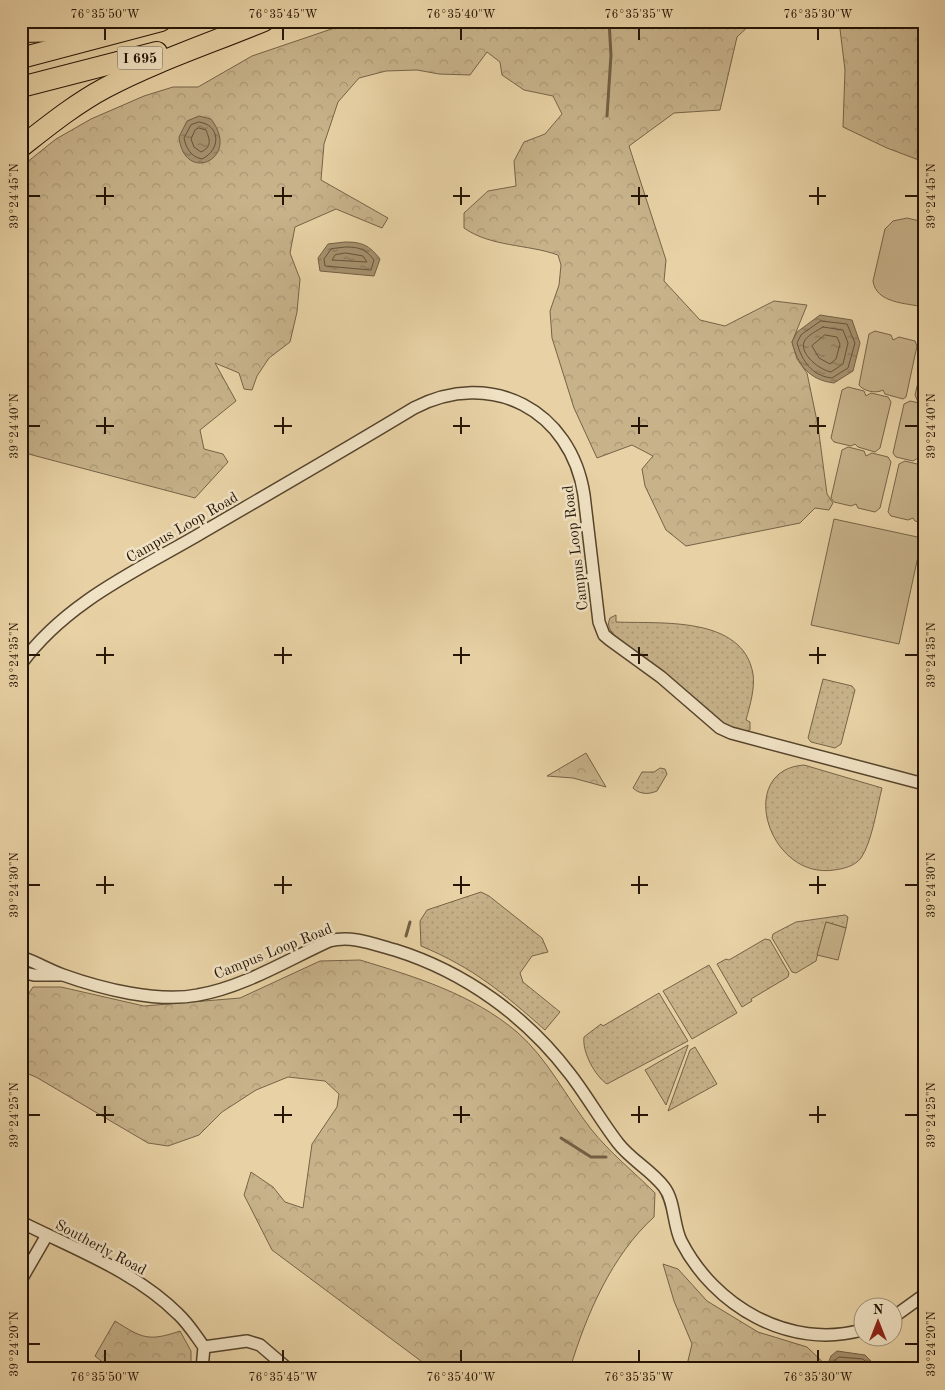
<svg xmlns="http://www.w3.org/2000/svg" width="945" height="1390" viewBox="0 0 945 1390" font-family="'Old Standard TT',serif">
  <defs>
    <pattern id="grass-dots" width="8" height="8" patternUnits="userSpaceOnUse" patternTransform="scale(1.25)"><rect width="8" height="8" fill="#c7b28a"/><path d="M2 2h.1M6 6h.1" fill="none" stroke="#ab9875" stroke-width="1.8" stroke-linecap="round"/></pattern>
    <pattern id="forest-crowns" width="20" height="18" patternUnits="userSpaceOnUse" patternTransform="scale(1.25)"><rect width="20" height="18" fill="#c7b28a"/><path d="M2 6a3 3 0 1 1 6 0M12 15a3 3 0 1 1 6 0" fill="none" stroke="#ab9875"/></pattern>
    <pattern id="water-ripples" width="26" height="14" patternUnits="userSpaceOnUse" patternTransform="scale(1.25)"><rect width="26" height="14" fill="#a6916e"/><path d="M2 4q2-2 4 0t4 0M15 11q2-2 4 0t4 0" fill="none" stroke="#877558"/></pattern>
  </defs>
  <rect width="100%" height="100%" fill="#e8d2a5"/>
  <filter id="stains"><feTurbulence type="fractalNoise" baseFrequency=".004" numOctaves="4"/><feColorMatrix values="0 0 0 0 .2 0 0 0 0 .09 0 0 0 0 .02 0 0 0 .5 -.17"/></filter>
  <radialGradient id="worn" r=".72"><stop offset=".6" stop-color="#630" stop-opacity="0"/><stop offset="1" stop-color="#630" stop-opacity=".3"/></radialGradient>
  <!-- grass -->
  <g fill="url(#grass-dots)" stroke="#766347">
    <path d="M616,615v7c43,2 127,-7 137,52 2,15 -3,31 -7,46l4,2v8l-5,1 -19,-6 -109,-87c-6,-7 -11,-11 -7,-20z"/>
    <polygon points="823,679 852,686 855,690 841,744 835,748 811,742 808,738"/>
    <path d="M804,765l78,23c-5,19 -10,54 -21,70 -6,8 -18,11 -27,12 -66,10 -99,-100 -30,-105z"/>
    <path d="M660,768l5,1 2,5 -10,17c-9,4 -18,3 -24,-3l9,-16h12z"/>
    <path d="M481,892l8,4 53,42 6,14 -16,4 -12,17 3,9 37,30 -15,18c-42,-37 -71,-62 -124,-84l-1,-25 7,-11z"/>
    <polygon points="845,915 848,917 846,928 826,922 816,961 796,973 792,972 772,938 773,934 796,922"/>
    <polygon points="765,939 770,940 789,973 788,977 751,999 752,1001 742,1007 717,964 726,959 729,960"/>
    <polygon points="709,965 737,1013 692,1039 663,991"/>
    <path d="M659,993l29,48 -81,43c-12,-8 -25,-32 -23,-47l17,-13 2,2z"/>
    <polygon points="688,1045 688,1046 666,1105 645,1070"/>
    <polygon points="695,1047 717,1084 668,1111 690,1050"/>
  </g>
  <!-- forest -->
  <g fill="url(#forest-crowns)" stroke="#766347">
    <path d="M355,21h411l-13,1 -16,15 -17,73 -46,3 -45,33 37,114 -2,21 36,39 25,6 49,-25 33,4 -15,37 5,17 10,14 11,53 9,68 6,9 -4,7 -14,-2 -15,15 -114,23 -20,-16 -21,-44 -3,-17 11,-13 -21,-11 -35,13 -23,-50 -22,-70 -2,-27 9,-26 2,-20 -3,-10c-31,-11 -67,-8 -94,-27v-15l24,-22 28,-5 -2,-25 10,-19 21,-8 17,-20 -9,-18 -29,-6 -22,-15 -2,-13 -13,-10 -17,23 -31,-1 -22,-4 -31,1 -27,7 -21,24 -14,42 -3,36 67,38 -6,10 -46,-19 -41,18 -5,26 10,26 -3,33 -7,30 -21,16 -12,18 -5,14 -8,-1 -5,-16 -24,-10 21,38 -36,29 4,19 19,5 5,8 -33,36 -174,-46v-285l35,-28 35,-20 53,-23 29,-9h25l54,-31z"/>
    <polygon points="839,21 924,21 924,162 887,148 843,127 845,70"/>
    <polygon points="586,753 606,787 573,778 547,776"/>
    <path d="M360,960c56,17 112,34 157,72 31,27 49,65 74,97 18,23 43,43 64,64l-1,24c-42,38 -68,98 -84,152h-147l2,-5 -153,-114 -28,-55 7,-23 22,15 12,15 18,6 9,-64 25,-37 2,-13 -14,-13 -37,-4 -32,13 -34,22 -23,23 -31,11 -20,-3 -112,-66 -15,-6v-76l6,1 6,-9h28l83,19 96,-8 80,-37z"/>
    <polygon points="663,1264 678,1269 707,1301 758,1332 807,1347 830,1369 686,1369 692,1344 674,1301"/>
    <path d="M115,1321c27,17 33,21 65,10l11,20v18h-80l-16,-13z"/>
  </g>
  <!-- park -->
  <g fill="#c7b28a" stroke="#766347">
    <path d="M907,218l17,4v85c-19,-4 -48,-4 -51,-26l12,-52 8,-8z"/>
    <path d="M875,331l16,4 2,5 6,-3 16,4 2,5 -11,51 -3,2 -18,-5 -2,-4c-7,4 -20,1 -24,-5l10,-51z"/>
    <polygon points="924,357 924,403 918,402 915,395"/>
    <polygon points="848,387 864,391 866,396 871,393 888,397 891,402 880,448 875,452 858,447 855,444 851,446 834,442 831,438 842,390"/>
    <polygon points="910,401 924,404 924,463 918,458 913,461 896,457 893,453 904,404"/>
    <polygon points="848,447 864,451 866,456 872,453 888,457 891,462 880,508 875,512 858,508 856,504 851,506 834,502 831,498 842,450"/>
    <polygon points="905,461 921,465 924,470 924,523 915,521 913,518 908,520 891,516 888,512 899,464"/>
    <polygon points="834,519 922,538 899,644 811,625"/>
    <polygon points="826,922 846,928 838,960 817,955"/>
  </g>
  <!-- water -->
  <g fill="url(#water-ripples)" stroke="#725f44">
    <path d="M199,116l12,3c31,40 -27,66 -32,18l8,-16z"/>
    <path d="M345,242c17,0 24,3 35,17l-6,17 -54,-5 -2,-13 10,-14z"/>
    <path d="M820,315l32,5 8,23 -7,28 -19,12c-25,-3 -36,-18 -42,-41l5,-10z"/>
    <polygon points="837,1351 865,1355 879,1369 835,1369 829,1361 831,1356"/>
  </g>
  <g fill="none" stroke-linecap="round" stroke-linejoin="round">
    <!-- shore -->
    <g stroke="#665239" stroke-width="1">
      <path d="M199,122c22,3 22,28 3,37 -11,-2 -16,-11 -18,-21l7,-13z"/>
      <path d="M199,128l7,2c4,10 6,17 -5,22l-7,-5 -3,-8 4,-9z"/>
      <path d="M346,247c13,0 20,2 28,13l-3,10 -46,-4 -1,-7 7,-10z"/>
      <polygon points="346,253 363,256 367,262 332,260 335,255"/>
      <path d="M821,321l26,3 8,19 -7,25 -16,10c-20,-2 -30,-17 -35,-35l4,-8z"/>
      <path d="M823,327l20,3 5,13 -5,21 -12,8c-11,-2 -31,-17 -27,-30 2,-6 14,-12 19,-15z"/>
      <polygon points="825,335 837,337 840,344 836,359 830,364 819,358 812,346"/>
      <polyline points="839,1369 835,1360 839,1357 863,1359 873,1369"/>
    </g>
    <!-- stream -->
    <g stroke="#725f44" stroke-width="3">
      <polyline points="607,116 611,55 609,21"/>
      <polyline points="406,936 410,922"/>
      <polyline points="561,1138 591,1157 606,1157"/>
    </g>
    <defs>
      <g id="street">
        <path d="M21,664c44,-61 115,-93 177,-129 72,-42 145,-84 216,-127 77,-40 157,2 170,87l15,127 5,13 6,5 51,37 59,51 11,5 193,51"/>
        <path d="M21,957c15,5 28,13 42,18 39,14 95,28 135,20 46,-8 89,-35 131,-54 23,-6 44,3 66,9 70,22 131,66 175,124 17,22 31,47 48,69 13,17 33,27 46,44 11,14 9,38 17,54 33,65 108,109 181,89"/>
        <polyline points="21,972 34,975 60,975"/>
        <path d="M21,1222c53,27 114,49 157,92 10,9 18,22 26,33l-2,22"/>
        <polyline points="21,1280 47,1235"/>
        <polyline points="892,1318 924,1295"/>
        <polyline points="204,1347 247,1341 260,1345 288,1369"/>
      </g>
      <g id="highway">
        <polyline points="21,32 70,31 106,25"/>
        <polyline points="21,58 161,21"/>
        <polyline points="21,87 157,52"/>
        <path d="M21,147c27,-21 54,-43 84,-59 51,-27 106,-45 159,-67"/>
      </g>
    </defs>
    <!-- street casing -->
    <use href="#street" stroke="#56442c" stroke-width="14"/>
    <!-- highway casing -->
    <use href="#highway" stroke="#251404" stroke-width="22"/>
    <!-- street -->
    <use href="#street" stroke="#f0e2c4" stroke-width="11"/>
    <!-- highway -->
    <use href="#highway" stroke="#e8d2a5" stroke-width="20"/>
  </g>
  <!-- ticks -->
  <path fill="none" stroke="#251404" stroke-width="2" d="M105,28v12M283,28v12M461,28v12M639,28v12M818,28v12M105,187v18M283,187v18M461,187v18M639,187v18M818,187v18M28,196h12M96,196h18M274,196h18M453,196h17M631,196h17M809,196h17M905,196h13M105,417v17M283,417v17M461,417v17M639,417v17M818,417v17M28,426h12M96,426h18M274,426h18M453,426h17M631,426h17M809,426h17M905,426h13M105,647v17M283,647v17M461,647v17M639,647v17M818,647v17M28,655h12M96,655h18M274,655h18M453,655h17M631,655h17M809,655h17M905,655h13M105,876v18M283,876v18M461,876v18M639,876v18M818,876v18M28,885h12M96,885h18M274,885h18M453,885h17M631,885h17M809,885h17M905,885h13M105,1106v17M283,1106v17M461,1106v17M639,1106v17M818,1106v17M28,1115h12M96,1115h18M274,1115h18M453,1115h17M631,1115h17M809,1115h17M905,1115h13M28,1344h12M905,1344h13M105,1350v12M283,1350v12M461,1350v12M639,1350v12M818,1350v12"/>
  <g text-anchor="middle" stroke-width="5" stroke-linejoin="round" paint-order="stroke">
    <!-- shield labels -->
    <rect fill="#f0e2c4" stroke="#62523e" stroke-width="1" x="117.5" y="46.5" width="45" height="23" rx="4"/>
    <g font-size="14" font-weight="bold" fill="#251404">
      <text x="140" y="63">I 695</text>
    </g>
    <!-- street labels -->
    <g font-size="15" fill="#251404" stroke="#f0e2c4">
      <text transform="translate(182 527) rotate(-30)" y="5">Campus Loop Road</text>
      <text transform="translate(575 548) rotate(-97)" y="5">Campus Loop Road</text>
      <text transform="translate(273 951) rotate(-22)" y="5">Campus Loop Road</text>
      <text transform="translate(101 1247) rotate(28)" y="5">Southerly Road</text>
    </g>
  </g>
  <!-- margin -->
  <rect width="945" height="1390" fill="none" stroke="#e8d2a5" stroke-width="55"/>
  <!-- north arrow -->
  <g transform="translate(878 1322)"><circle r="24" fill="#f0e2c4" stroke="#9f9077"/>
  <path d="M0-4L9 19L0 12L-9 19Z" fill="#8f2418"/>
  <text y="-8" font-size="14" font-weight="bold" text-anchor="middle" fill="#251404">N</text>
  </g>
  <rect x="28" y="28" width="890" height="1334" fill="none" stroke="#251404" stroke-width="2"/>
  <g font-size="12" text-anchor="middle" fill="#251404">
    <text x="105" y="18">76°35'50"W</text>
    <text x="283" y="18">76°35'45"W</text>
    <text x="461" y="18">76°35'40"W</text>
    <text x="639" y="18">76°35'35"W</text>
    <text x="818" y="18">76°35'30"W</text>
    <text transform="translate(14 196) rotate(-90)" y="4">39°24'45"N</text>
    <text transform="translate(931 196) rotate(-90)" y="4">39°24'45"N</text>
    <text transform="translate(14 426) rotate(-90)" y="4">39°24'40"N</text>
    <text transform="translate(931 426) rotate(-90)" y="4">39°24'40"N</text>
    <text transform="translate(14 655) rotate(-90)" y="4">39°24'35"N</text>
    <text transform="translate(931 655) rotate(-90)" y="4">39°24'35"N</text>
    <text transform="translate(14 885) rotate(-90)" y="4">39°24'30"N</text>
    <text transform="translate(931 885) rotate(-90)" y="4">39°24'30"N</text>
    <text transform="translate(14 1115) rotate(-90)" y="4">39°24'25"N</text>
    <text transform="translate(931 1115) rotate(-90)" y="4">39°24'25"N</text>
    <text transform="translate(14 1344) rotate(-90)" y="4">39°24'20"N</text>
    <text transform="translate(931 1344) rotate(-90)" y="4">39°24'20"N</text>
    <text x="105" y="1381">76°35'50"W</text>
    <text x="283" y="1381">76°35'45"W</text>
    <text x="461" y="1381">76°35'40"W</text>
    <text x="639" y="1381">76°35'35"W</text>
    <text x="818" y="1381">76°35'30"W</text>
  </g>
  <rect width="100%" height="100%" filter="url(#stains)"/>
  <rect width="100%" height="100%" fill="url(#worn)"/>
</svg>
